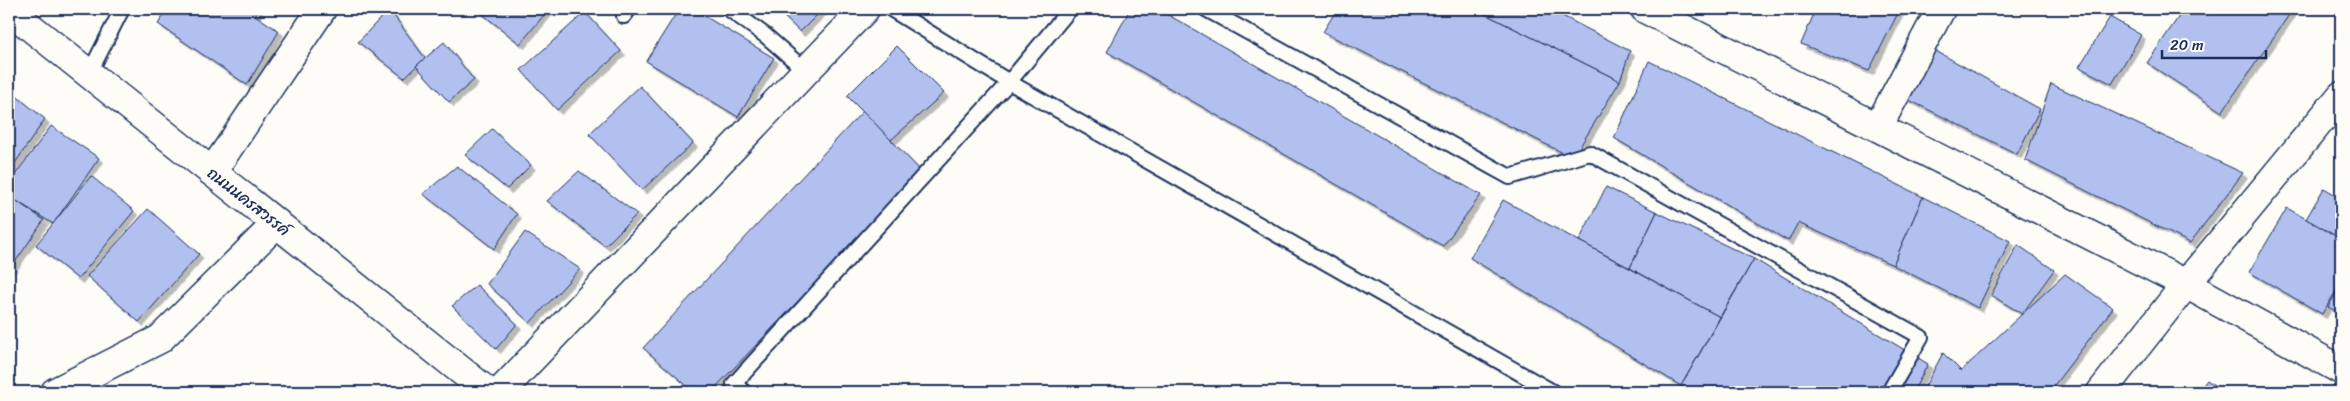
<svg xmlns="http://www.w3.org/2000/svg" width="2350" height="401" viewBox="0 0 2350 401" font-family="Sriracha,'Playpen Sans Thai',sans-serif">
  <defs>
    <filter id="shadow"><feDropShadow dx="4.5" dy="4.5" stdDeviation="0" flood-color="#0004"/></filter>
  </defs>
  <rect width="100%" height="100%" fill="#fdfcf7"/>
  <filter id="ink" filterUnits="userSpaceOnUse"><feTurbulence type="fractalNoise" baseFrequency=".02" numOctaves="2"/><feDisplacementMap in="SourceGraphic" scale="10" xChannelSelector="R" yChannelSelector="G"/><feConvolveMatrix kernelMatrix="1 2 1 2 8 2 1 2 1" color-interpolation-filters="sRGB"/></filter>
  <g filter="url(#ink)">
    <!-- building -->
    <g fill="#b2c0f0" stroke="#1b2f5e" filter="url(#shadow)">
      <polygon points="168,9 258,9 255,15 279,31 247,85 158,24"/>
      <polygon points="389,9 425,58 404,78 358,42"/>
      <polygon points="476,9 549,9 520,44"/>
      <polygon points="679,9 693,9 774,58 738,117 646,61"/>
      <polygon points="776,9 823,9 800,32"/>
      <polygon points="1130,9 1158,9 1481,195 1443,246 1107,52"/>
      <polygon points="1337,9 1475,9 1620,81 1573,158 1323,32"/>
      <polygon points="1475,9 1549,9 1630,51 1620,81"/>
      <polygon points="1816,9 1900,9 1869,71 1801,44"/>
      <polygon points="2184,9 2293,9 2222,112 2147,63"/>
      <polygon points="585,12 621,51 557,110 521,70"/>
      <polygon points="2110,17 2141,35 2112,84 2079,67"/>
      <polygon points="444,42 474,80 449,102 416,66"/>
      <polygon points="897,46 944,93 891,140 847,96"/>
      <polygon points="1927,46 2040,109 2017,154 1901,96"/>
      <polygon points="1649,61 1923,197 1893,265 1798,223 1788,241 1614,138"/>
      <polygon points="2051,84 2243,173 2190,243 2025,160"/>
      <polygon points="640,86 693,143 642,190 589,134"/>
      <polygon points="9,90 45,119 9,172"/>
      <polygon points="863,111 922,172 711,392 694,392 643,348"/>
      <polygon points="51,126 99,158 53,224 9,196 9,183"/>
      <polygon points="492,129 531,165 507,189 465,155"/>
      <polygon points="457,166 517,214 494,249 423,194"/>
      <polygon points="579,171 637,214 605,246 547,201"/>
      <polygon points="91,176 134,211 78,279 36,245"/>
      <polygon points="1606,187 1657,212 1630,268 1579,241"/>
      <polygon points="2324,188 2341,198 2341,239 2306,219"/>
      <polygon points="9,196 44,220 9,271"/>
      <polygon points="1923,197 2010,241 1978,308 1893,265"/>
      <polygon points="1503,200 1720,317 1681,386 1470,258"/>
      <polygon points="2287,208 2341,239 2341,283 2322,314 2249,272"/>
      <polygon points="148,209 199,254 139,322 87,276"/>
      <polygon points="1657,212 1754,259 1720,317 1630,268"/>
      <polygon points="525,232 580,269 530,323 487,284"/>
      <polygon points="2018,245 2054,270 2022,314 1991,295"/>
      <polygon points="1754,259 1928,364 1913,392 1691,392 1681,386"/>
      <polygon points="2065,274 2113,308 2049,392 1922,392 1943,353 1961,371"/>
      <polygon points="477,285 517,324 496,349 452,306"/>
      <polygon points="2341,285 2341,314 2328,307"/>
      <polygon points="2207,380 2224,392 2198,392"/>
    </g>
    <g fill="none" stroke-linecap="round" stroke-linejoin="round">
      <defs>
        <g id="lane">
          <polyline points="729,9 766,36 806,71"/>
          <polyline points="891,9 1009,82 1070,9"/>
          <polyline points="1206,9 1510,177 1590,153 1921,337 1889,392"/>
          <polyline points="624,16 629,9"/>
          <polyline points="89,74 122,9"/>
          <polyline points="744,392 734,384 1009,82 1553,392"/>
        </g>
        <g id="street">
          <polyline points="1878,127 1941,9"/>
          <polyline points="212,172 322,9"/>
          <polyline points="55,392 160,339 277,223"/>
          <polyline points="2101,392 2186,284 2341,96"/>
        </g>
        <g id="secondary">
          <polyline points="1645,9 2186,284 2341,370"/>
          <polyline points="500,392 865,9"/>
        </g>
        <polyline id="primary" points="9,10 488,392"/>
      </defs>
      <!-- lane casing -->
      <use href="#lane" stroke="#1b2f5e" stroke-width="18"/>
      <!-- street casing -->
      <use href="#street" stroke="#1b2f5e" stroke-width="31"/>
      <!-- secondary casing -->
      <use href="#secondary" stroke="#1b2f5e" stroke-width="31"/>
      <!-- primary casing -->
      <use href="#primary" stroke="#1b2f5e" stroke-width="31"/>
      <!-- lane -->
      <use href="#lane" stroke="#fdfcf7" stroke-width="14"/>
      <!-- street -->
      <use href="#street" stroke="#fdfcf7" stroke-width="28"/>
      <!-- secondary -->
      <use href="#secondary" stroke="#fdfcf7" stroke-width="28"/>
      <!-- primary -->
      <use href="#primary" stroke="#fdfcf7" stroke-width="28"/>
    </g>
  </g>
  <g text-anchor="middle" stroke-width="4" stroke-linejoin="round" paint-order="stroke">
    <!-- street labels -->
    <g font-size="16" fill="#1b2f5e" stroke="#fdfcf7">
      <text transform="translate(249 201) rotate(38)" y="6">ถนนนครสวรรค์</text>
    </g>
  </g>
  <!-- margin -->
  <rect width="2350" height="401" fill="none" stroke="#fdfcf7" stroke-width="30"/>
  <rect x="15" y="15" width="2320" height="371" fill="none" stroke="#1b2f5e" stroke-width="2" filter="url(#ink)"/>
  <!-- scale -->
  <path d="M2162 50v8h104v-8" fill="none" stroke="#1b2f5e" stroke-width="2.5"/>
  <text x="2170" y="50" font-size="15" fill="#1b2f5e" stroke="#fdfcf7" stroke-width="4" paint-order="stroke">20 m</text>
</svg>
